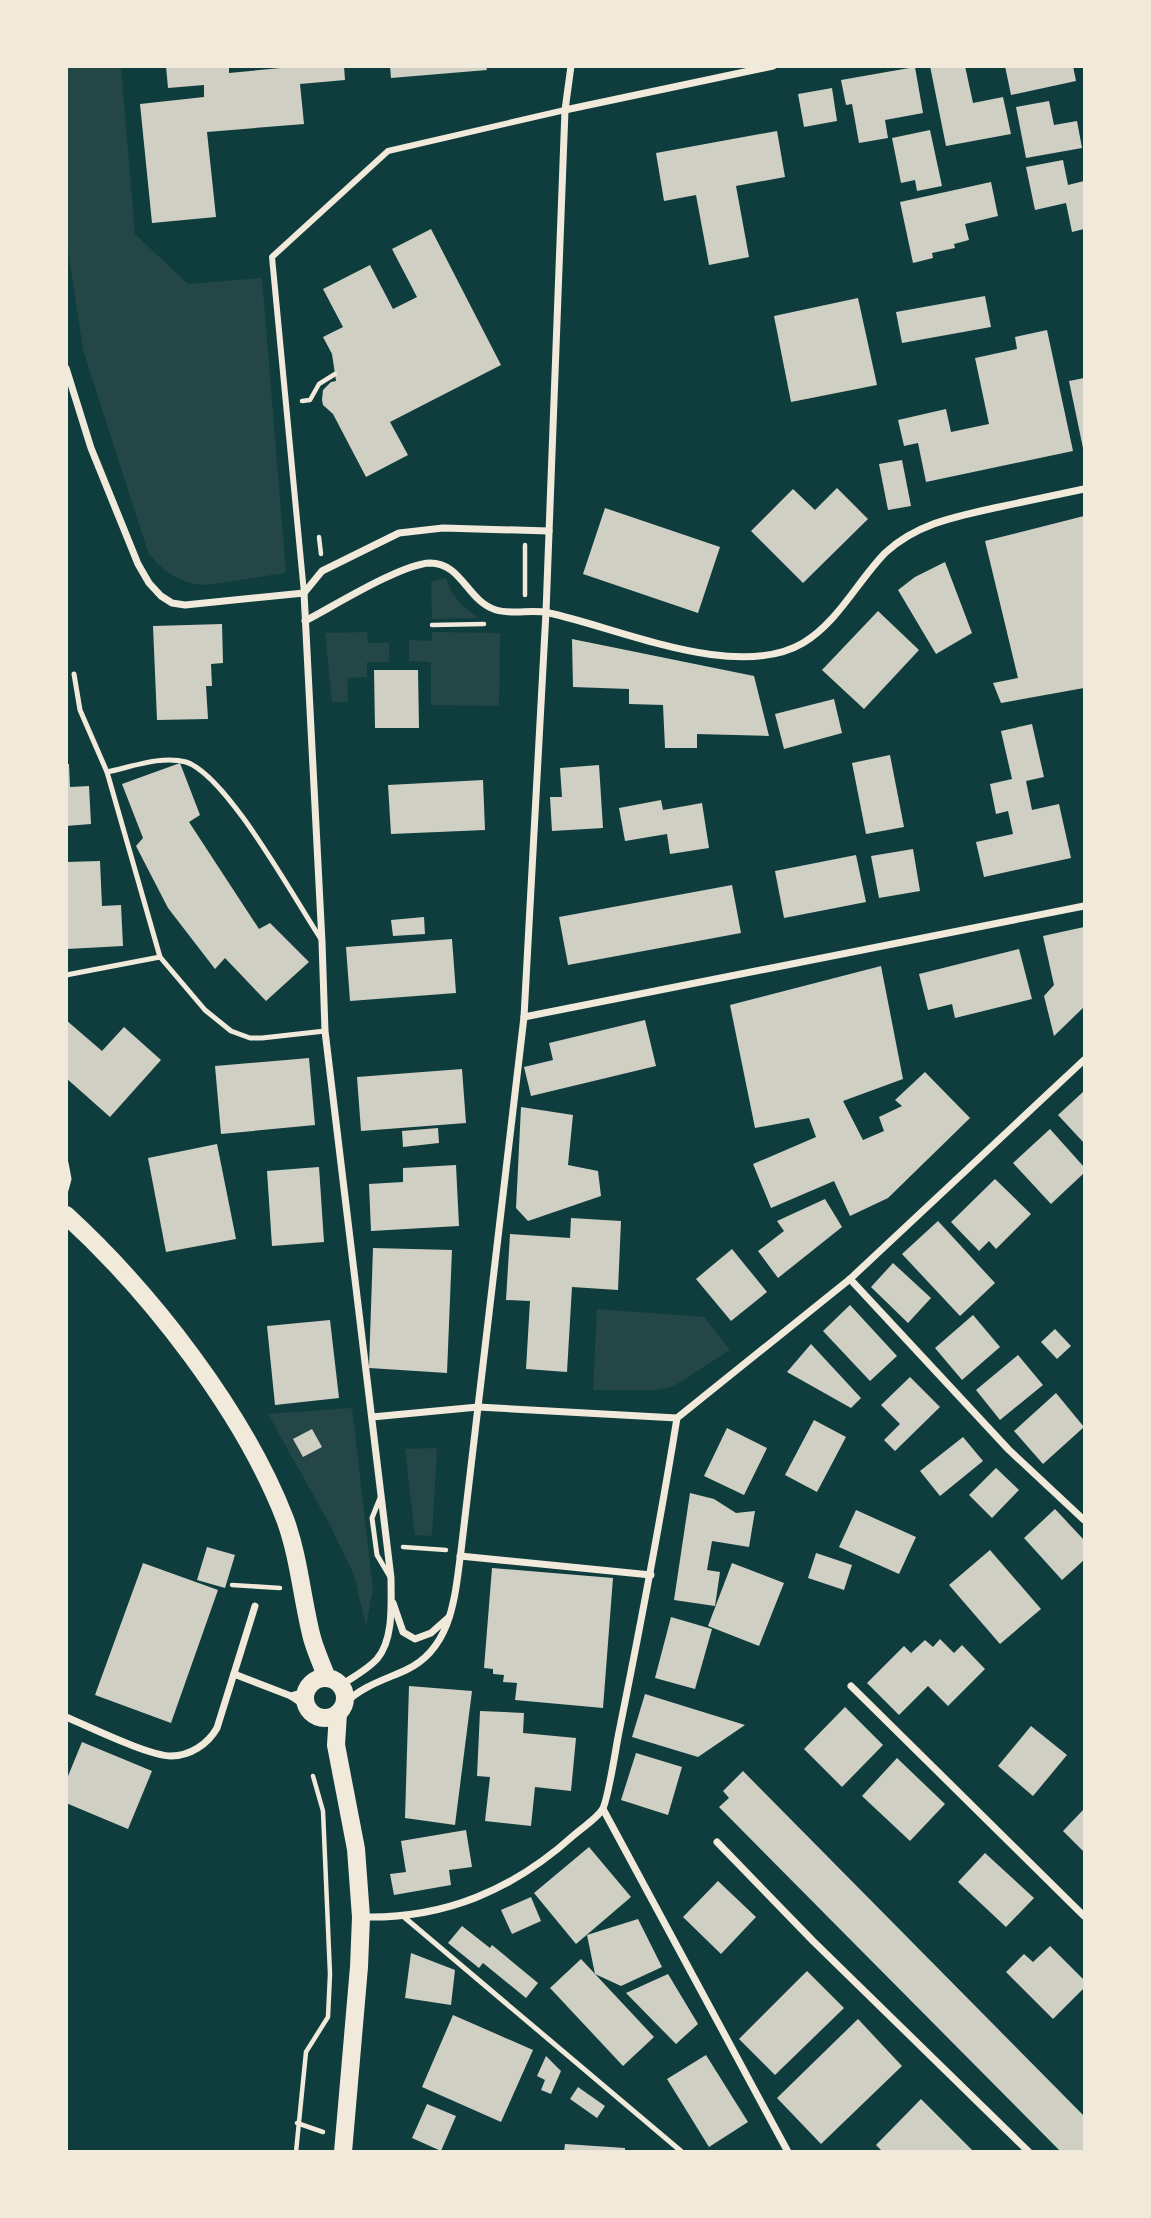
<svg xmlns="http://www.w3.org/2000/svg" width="1151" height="2218" viewBox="0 0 1151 2218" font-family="'Varela Round',sans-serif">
  <rect width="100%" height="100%" fill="#0f3d3e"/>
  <!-- green -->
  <g fill="#244646">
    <path d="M66,67h55l14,167 53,50 74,-6 24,295 -81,12c-23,-1 -43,-13 -57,-33l-65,-202 -17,-114z"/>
    <path d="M446,578c5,18 17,29 32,40l-46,1 -1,-37z"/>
    <polygon points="367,632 368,643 389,643 389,662 367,662 367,677 347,678 348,702 332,702 325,633"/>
    <polygon points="432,632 500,633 499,706 431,705 431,662 409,661 409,640 432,641"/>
    <polygon points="597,1309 704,1317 730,1350 674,1386 656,1390 593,1390"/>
    <polygon points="352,1408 373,1589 366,1626 354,1575 330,1525 268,1414"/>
    <polygon points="437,1448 432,1536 415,1535 405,1449"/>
  </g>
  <!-- building -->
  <g fill="#cfcfc3">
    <polygon points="166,66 229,66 229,73 281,68 280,66 344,66 345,80 300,84 304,124 207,132 216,217 152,223 140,104 204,97 204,85 168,88"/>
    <polygon points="390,66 486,66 487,70 391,78"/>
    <polygon points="930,66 965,66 973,103 1003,97 1011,134 946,146"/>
    <polygon points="1005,66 1073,66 1076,81 1011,95"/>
    <polygon points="915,67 923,113 885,120 888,138 859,143 852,104 846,105 841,80"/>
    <polygon points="832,88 837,121 804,127 798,94"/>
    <polygon points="1049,101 1054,125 1077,121 1082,148 1026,158 1016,107"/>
    <polygon points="930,130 942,186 917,191 915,180 901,183 892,138"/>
    <polygon points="777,131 785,177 736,186 749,257 709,265 696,195 664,201 656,153"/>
    <polygon points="1063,160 1068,185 1084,181 1084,229 1072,232 1066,203 1035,210 1026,167"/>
    <polygon points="991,182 998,216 965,224 969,240 954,244 955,248 932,253 933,258 913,263 900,202"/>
    <polygon points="431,229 501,365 390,422 408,455 366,477 333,414 323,405 322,400 323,390 331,382 336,381 332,354 323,337 343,327 323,289 370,265 393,309 417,297 392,249"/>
    <polygon points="985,296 991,327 902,343 896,312"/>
    <polygon points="858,298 877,385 791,402 774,316"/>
    <polygon points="1047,330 1073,451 926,482 918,443 904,446 898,420 946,409 951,432 989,424 975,358 1017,349 1015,337"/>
    <polygon points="1084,378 1084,448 1083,448 1069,381"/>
    <polygon points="902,460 911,506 888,510 879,464"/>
    <polygon points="837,488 868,519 803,583 751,531 793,489 815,510"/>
    <polygon points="605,508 720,547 698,613 583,574"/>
    <polygon points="1084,516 1084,688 1001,703 993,683 1018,678 985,541"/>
    <polygon points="945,562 972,633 936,654 898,590 915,577"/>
    <polygon points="878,611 919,650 864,709 822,670"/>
    <polygon points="222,624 223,663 211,664 212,686 206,686 208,719 157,720 153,626"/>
    <polygon points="572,639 754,676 769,736 697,734 697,748 665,748 663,705 629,704 629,689 573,687"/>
    <polygon points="374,670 418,670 419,728 375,728"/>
    <polygon points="834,699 842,733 784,749 775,714"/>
    <polygon points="1032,724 1044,777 1026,781 1032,810 1059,804 1071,858 984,877 976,842 1013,834 1008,811 996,814 990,784 1012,779 1001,731"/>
    <polygon points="890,755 904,827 866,834 852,763"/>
    <polygon points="180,763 200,815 189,822 259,929 270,923 309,962 266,1001 225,958 215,969 168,908 136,846 143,838 122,784"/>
    <polygon points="66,764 69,764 70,787 89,786 91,824 66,826"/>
    <polygon points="599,765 603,828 552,831 550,797 562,797 560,768"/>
    <polygon points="483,780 485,830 391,834 388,785"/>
    <polygon points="661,800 663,810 702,803 709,848 670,854 667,834 625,841 619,808"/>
    <polygon points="913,849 920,891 879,898 871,856"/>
    <polygon points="856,855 866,902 784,918 775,871"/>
    <polygon points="100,861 102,906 121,905 123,946 67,949 66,862"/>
    <polygon points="732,885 741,933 568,965 559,917"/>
    <polygon points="424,917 425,934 393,936 391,920"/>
    <polygon points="1084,927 1084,1007 1054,1036 1044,996 1054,985 1043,936"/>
    <polygon points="452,939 456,993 350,1001 346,947"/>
    <polygon points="1019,949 1032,999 955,1018 952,1004 928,1010 919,974"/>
    <polygon points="881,966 903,1079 843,1101 863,1140 884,1131 879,1117 902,1106 895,1100 925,1072 970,1118 888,1198 850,1216 834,1181 771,1208 753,1164 816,1137 809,1118 755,1128 730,1005"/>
    <polygon points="66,1020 102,1051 124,1027 161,1060 110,1117 66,1078"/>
    <polygon points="645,1020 656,1066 531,1096 524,1067 553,1060 549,1043"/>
    <polygon points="309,1058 315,1125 221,1134 215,1066"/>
    <polygon points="462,1069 466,1123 361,1131 357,1077"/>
    <polygon points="1084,1091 1084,1143 1058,1115"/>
    <polygon points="521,1107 573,1115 568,1165 598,1171 601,1196 528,1221 516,1208"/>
    <polygon points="438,1128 439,1143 403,1147 402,1131"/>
    <polygon points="1050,1129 1084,1167 1084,1173 1051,1204 1013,1163"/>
    <polygon points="217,1144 236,1239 166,1252 148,1158"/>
    <polygon points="456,1165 459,1226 371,1231 369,1184 403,1182 403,1168"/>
    <polygon points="319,1167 324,1242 272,1246 267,1171"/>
    <polygon points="995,1179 1031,1214 996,1249 989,1241 979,1251 951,1222"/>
    <polygon points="825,1199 842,1227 778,1278 758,1251 784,1231 777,1221"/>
    <polygon points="571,1218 621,1221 618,1290 572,1287 567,1372 526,1369 530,1301 506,1300 510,1234 570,1238"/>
    <polygon points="938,1221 995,1283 960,1316 902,1254"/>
    <polygon points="373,1248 452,1250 447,1373 369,1368"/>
    <polygon points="732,1249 767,1292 731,1321 696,1279"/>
    <polygon points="893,1263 931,1298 908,1323 871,1287"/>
    <polygon points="850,1305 897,1356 870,1381 823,1331"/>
    <polygon points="973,1315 1000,1347 962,1380 935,1348"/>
    <polygon points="330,1320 339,1398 275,1405 267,1326"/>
    <polygon points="1055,1329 1071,1346 1057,1359 1041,1342"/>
    <polygon points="811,1344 861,1398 851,1408 787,1372"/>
    <polygon points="1018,1355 1043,1385 1000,1420 976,1390"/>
    <polygon points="910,1377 940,1407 895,1451 884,1440 900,1424 881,1405"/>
    <polygon points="1056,1393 1084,1427 1043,1464 1014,1431"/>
    <polygon points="814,1420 846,1437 817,1492 785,1475"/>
    <polygon points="727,1428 767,1448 744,1495 704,1476"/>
    <polygon points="312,1429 322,1447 303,1457 293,1439"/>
    <polygon points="963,1437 983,1461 940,1496 920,1471"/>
    <polygon points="996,1468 1019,1490 992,1518 969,1495"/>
    <polygon points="690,1493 714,1499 736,1513 755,1511 749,1547 712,1541 707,1570 720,1572 715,1606 674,1600"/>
    <polygon points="1055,1509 1084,1540 1084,1560 1062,1580 1024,1538"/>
    <polygon points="856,1510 916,1537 899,1574 839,1547"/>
    <polygon points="207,1547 235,1555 225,1588 197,1580"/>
    <polygon points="990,1550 1041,1609 1000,1644 949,1585"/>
    <polygon points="816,1553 852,1565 844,1590 808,1578"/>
    <polygon points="143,1563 218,1590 171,1723 95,1695"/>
    <polygon points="732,1563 784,1583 759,1646 708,1626"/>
    <polygon points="492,1568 613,1578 603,1708 515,1700 517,1683 503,1682 504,1675 493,1674 493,1669 484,1668"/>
    <polygon points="671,1617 712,1629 695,1689 655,1678"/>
    <polygon points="940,1639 954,1653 962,1645 985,1669 948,1706 928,1686 899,1715 867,1683 904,1646 911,1653 925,1640 933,1647"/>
    <polygon points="409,1686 472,1691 455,1825 405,1818"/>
    <polygon points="645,1694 745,1725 698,1757 632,1737"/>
    <polygon points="845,1707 883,1745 842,1787 804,1749"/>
    <polygon points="480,1711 524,1713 523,1733 576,1738 571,1791 535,1787 531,1826 485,1821 490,1777 477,1776"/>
    <polygon points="1031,1726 1067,1755 1033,1796 998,1766"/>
    <polygon points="82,1742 152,1771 128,1829 66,1803 66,1781"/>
    <polygon points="636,1753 682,1767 668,1815 621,1800"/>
    <polygon points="897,1758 945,1804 910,1841 862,1796"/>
    <polygon points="743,1771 1084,2116 1084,2152 1061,2152 719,1807 729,1798 723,1791"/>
    <polygon points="1084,1809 1084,1852 1063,1831"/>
    <polygon points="466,1830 472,1867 449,1870 451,1885 394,1895 390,1874 406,1872 401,1841"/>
    <polygon points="589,1847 631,1897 576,1944 534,1893"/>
    <polygon points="985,1853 1034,1898 1006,1927 958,1882"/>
    <polygon points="718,1881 756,1917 721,1954 683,1917"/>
    <polygon points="531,1897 541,1921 512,1934 501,1910"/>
    <polygon points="638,1919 662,1967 621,1986 595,1974 587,1935"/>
    <polygon points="462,1926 490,1948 492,1945 538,1983 526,1998 483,1963 479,1968 448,1943"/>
    <polygon points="1050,1946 1084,1980 1084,1988 1053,2019 1006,1972 1024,1954 1033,1962"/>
    <polygon points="411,1953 455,1970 451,2005 405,1998"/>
    <polygon points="581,1959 654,2037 623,2066 550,1988"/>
    <polygon points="807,1971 844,2008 775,2075 739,2039"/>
    <polygon points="668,1974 698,2024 676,2044 626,1993"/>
    <polygon points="453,2015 533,2050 501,2122 422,2087"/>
    <polygon points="858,2019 902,2066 821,2144 777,2098"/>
    <polygon points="706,2055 748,2122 709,2147 667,2079"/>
    <polygon points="546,2056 561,2071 551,2094 541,2090 545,2080 537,2076"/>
    <polygon points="578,2087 605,2106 597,2118 570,2099"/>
    <polygon points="921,2099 974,2152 883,2152 876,2145"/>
    <polygon points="427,2104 456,2116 441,2151 412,2138"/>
    <polygon points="565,2144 625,2148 625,2152 564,2152"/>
  </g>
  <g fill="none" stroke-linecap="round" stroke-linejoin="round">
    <!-- path -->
    <g stroke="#f1e9da" stroke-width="4.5">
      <polyline points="302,401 310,400 319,384 335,374"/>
      <polyline points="319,537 321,554"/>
      <polyline points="525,595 525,545"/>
      <polyline points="432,625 484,624"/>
      <polyline points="403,1547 446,1550"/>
      <polyline points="232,1585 280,1588"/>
      <polyline points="297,2123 323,2132"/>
      <polyline points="296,2152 306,2052 328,2017 330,1974 323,1811 313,1776"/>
    </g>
    <!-- service -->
    <g stroke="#f1e9da" stroke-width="5">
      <polyline points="74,674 80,710 107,772 160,957 205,1010 231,1031 250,1038 262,1038 325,1031"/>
      <path d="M107,772c24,-5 55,-17 79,-10 41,13 109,138 135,177"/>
      <polyline points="66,975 160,957"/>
      <polyline points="66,1163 69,1179 66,1190"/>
      <polyline points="380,1498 372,1518 377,1555 390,1577"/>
      <polyline points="404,1917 682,2152"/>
    </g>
    <!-- pedestrian -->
    <polyline stroke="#f1e9da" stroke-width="6" points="304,593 272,257 388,151 565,110"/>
    <!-- minor -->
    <g stroke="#f1e9da" stroke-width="7">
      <polyline points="565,110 773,66"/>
      <polyline points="66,368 91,448 138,564 149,583 161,596 172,603 185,605 304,593"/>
      <path d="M304,593l18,349 3,89 66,547c0,25 3,61 -14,81 -10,11 -24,18 -36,26"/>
      <polyline points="304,593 322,571 399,533 443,528 549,531"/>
      <path d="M305,621c29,-15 96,-57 125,-58 32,0 37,38 66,47 18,5 36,-1 53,3 70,15 188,69 254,30 35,-21 54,-61 82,-90 32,-30 73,-37 114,-46 29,-6 57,-12 85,-18"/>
      <polyline points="524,1017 1084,906"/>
      <polyline points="850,1279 1009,1450 1084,1520"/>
      <polyline points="372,1417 478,1407 677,1418"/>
      <polyline points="460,1556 651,1575"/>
      <polyline points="393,1603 403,1632 415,1639 431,1633 449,1617"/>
      <polyline points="234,1674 291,1696 309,1708"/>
      <polyline points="851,1686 1084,1916"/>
      <polyline points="291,1696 307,1691"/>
      <path d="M344,1704c18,-18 40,-24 62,-34 47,-22 49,-76 55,-119l63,-534 22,-405 19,-502 6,-44"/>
      <path d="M66,1717c24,10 83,39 105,39 19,0 37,-12 46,-28l38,-122"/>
      <polyline points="603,1809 788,2152"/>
      <polyline points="717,1842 813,1941 1029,2152"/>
      <path d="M362,1917c83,2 151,-27 212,-82 9,-8 22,-16 28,-25 6,-8 14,-64 17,-78 21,-104 41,-209 58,-314l173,-139 234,-219"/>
    </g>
    <!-- primary -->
    <g stroke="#f1e9da" stroke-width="18">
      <path d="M66,1215c85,78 177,196 219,304 14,38 17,80 27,119 4,14 10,27 15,40"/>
      <circle cx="325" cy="1698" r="20"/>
      <polyline points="338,1713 336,1745 356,1849 361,1917 359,1967 343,2152"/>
    </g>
  </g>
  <!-- border -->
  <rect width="1151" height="2218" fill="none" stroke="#f1e9da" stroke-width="136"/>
</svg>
